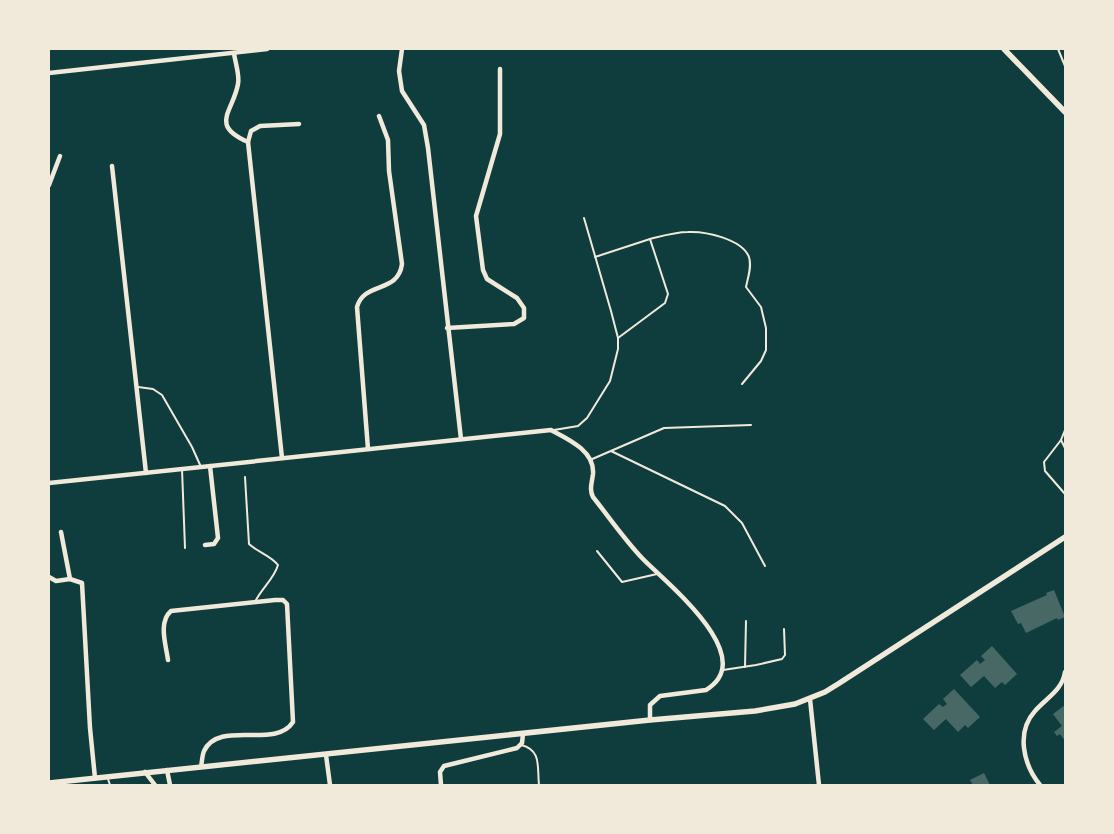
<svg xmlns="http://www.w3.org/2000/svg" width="1114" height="834" viewBox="0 0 1114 834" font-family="'IBM Plex Sans',sans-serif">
  <rect width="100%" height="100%" fill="#0f3d3e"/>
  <!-- building -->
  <g fill="#486865">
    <polygon points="1054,590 1065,617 1058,620 1057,618 1026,633 1021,623 1018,624 1011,611 1047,595 1046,593"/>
    <polygon points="992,646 1017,674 1005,685 1002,682 995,688 984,676 971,687 960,675 977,660 980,664 985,660 981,656"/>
    <polygon points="954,689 980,717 968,728 965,725 958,732 946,719 934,730 923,719 939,704 943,707 947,704 943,699"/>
    <polygon points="1065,705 1065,741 1060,734 1057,736 1054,732 1062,726 1053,714"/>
    <polygon points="984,773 990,785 973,785 970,780"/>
  </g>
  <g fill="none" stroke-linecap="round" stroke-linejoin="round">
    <!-- service -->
    <g stroke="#f1e9da" stroke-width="2">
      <polyline points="1058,49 1065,66"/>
      <path d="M650,239c12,-3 25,-7 38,-7 17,-1 54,7 61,25 3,10 -1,20 -3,30l15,20 5,21v22l-5,11 -19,23"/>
      <polyline points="595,257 650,239 668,294 665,303 618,338"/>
      <polyline points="138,387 153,389 162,395 192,447 201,467"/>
      <polyline points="554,430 578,426 587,418 610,381 618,349 618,338 611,311 584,218"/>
      <polyline points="1065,430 1061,440 1065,448"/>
      <polyline points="1061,440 1044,462 1045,471 1065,494"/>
      <polyline points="611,451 725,506 742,523 765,566"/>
      <polyline points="590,460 664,428 751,425"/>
      <polyline points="182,469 185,548"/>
      <path d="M245,477l4,67c10,9 21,11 29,21 -4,14 -17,24 -23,37"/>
      <polyline points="597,551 622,582 657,574"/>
      <polyline points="745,667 746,621"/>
      <polyline points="723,670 756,665 782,659 785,655 784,629"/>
      <path d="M521,745c21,5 16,22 18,40"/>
      <polyline points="108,779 110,785"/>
    </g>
    <!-- minor -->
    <g stroke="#f1e9da" stroke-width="4.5">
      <polyline points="402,49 399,71 402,91 424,125 428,148 461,439"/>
      <path d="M234,53c1,9 6,22 4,31 -5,28 -29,41 10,58"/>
      <polyline points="49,73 267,49"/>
      <polyline points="112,166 146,473"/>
      <polyline points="49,185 60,156"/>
      <polyline points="447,328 514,324 524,318 524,308 517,298 487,279 483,270 476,216 500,134 500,69"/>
      <path d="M368,449l-11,-142c7,-26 41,-13 45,-43l-13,-93 -1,-31 -9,-24"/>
      <polyline points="282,458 248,142 251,131 260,126 299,124"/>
      <path d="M49,483l502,-53c17,9 44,21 42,44 -1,9 -4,15 0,23 16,20 31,42 49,61 23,24 119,99 64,132l-46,6 -10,9v15"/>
      <polyline points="61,532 70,579 82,583 90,728 95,778"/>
      <polyline points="205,545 214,544 218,538 210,466"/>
      <polyline points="49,577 56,581 70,579"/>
      <path d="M168,660c-2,-15 -10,-38 3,-49l104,-11h8l4,4 6,118c-18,28 -74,-3 -89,29 -2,5 -2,11 -3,16"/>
      <polyline points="810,699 819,785"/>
      <polyline points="326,755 330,785"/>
      <polyline points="167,770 170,785"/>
      <polyline points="145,772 155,785"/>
      <polyline points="441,785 440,772 444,766 517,748 522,743 523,734"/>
      <path d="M1040,785c-17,-21 -24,-53 -5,-74 11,-13 27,-20 30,-39"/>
    </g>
    <!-- tertiary -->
    <g stroke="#f1e9da" stroke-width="5.5">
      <polyline points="1004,49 1065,112"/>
      <polyline points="49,783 650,720 755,711 795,704 825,692 838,684 1065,537"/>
    </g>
  </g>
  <!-- border -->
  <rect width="1114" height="834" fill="none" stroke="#f1e9da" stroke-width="100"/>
</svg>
